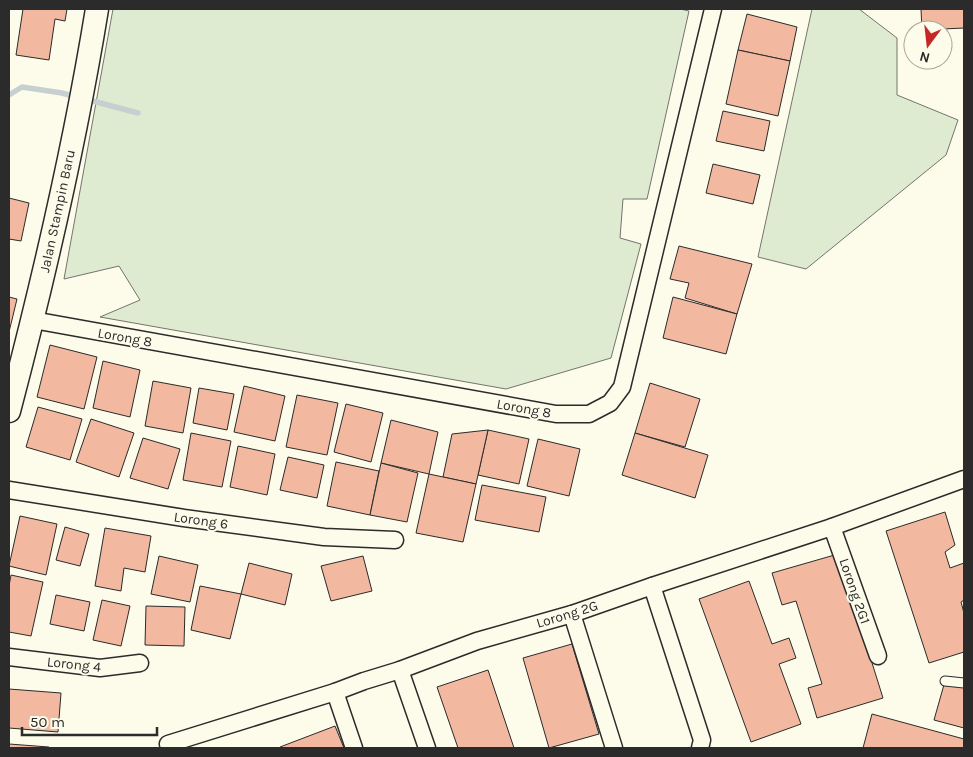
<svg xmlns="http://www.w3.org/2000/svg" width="973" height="757" viewBox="0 0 973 757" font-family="Karla,sans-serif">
  <rect width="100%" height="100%" fill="#fdfbea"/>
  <!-- green -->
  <g fill="#deebd1" stroke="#74746e">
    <polygon points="113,9 680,9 689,11 647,199 623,199 620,238 641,244 611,358 506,389 100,317 140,300 119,266 64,279"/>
    <polygon points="812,9 859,9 897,38 897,95 958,120 946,155 806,269 758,257"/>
  </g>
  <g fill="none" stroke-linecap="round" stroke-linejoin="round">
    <!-- stream -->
    <g stroke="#c7d0d0" stroke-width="5.5">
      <polyline points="9,95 22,87 62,93 76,97"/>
      <polyline points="85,99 138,113"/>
    </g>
  </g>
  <!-- building -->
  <g fill="#f2b8a0" stroke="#2b2b2b">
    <polygon points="23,9 67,9 65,21 55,19 49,60 16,55"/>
    <polygon points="921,9 964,9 964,28 922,30"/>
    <polygon points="747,14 797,27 790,61 738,50"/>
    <polygon points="738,50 790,61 778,116 726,104"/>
    <polygon points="723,111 770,121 764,151 716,141"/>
    <polygon points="713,164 760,175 753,204 706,193"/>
    <polygon points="9,198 29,203 21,241 9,239"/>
    <polygon points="679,246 752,264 737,314 685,298 689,283 670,279"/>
    <polygon points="9,297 17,299 9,332"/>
    <polygon points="673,297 737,314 726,354 663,338"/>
    <polygon points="50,345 97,357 84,409 37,397"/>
    <polygon points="103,361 140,370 130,417 93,408"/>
    <polygon points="153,381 191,388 183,433 145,426"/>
    <polygon points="650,383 700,399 685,447 635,433"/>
    <polygon points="244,386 285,396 275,441 234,432"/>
    <polygon points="199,388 234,394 227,430 193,423"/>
    <polygon points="297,395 338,403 327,455 286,447"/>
    <polygon points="346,404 383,413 371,462 334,452"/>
    <polygon points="38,407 82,419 70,460 26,447"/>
    <polygon points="91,419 134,433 119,477 76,462"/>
    <polygon points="391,420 438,432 429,474 381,463"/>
    <polygon points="488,430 529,439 519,484 478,475"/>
    <polygon points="488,430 476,484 443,477 452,434"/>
    <polygon points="191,433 231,441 222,487 183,480"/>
    <polygon points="635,433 708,455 695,498 622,475"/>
    <polygon points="143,438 180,449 168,489 130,478"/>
    <polygon points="538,439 580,449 569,496 527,486"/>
    <polygon points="238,446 275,454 267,495 230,487"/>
    <polygon points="288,457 324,465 317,498 280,490"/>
    <polygon points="336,462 379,471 370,515 327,506"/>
    <polygon points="381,463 418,473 407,522 370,515"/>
    <polygon points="429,474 476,484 463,542 416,533"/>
    <polygon points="482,485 546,497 539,532 475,520"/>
    <polygon points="945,512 955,545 945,552 950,568 964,563 964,600 961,602 964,613 964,652 929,663 886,531"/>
    <polygon points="20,516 57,524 46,575 9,566"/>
    <polygon points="65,527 89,534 80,566 56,560"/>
    <polygon points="105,528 151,536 145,572 124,568 121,591 95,586"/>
    <polygon points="838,554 883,698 817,718 808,688 822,684 796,601 782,605 772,573"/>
    <polygon points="159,556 198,565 190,602 151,594"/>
    <polygon points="363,556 372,591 331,601 321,566"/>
    <polygon points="249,563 292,574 285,605 241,594"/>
    <polygon points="11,575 43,582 31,636 9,632 9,586"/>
    <polygon points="749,581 772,644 789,638 796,658 779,664 801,724 751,742 699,599"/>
    <polygon points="200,586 241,594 230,639 191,630"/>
    <polygon points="56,595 90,602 84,631 50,624"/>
    <polygon points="102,600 130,606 121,646 93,640"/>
    <polygon points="146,606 185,607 184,646 145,645"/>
    <polygon points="572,644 599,734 549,748 523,658"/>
    <polygon points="488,670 514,748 458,748 437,687"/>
    <polygon points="945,681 964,687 964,728 934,720"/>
    <polygon points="9,689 61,693 58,732 9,728"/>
    <polygon points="872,714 964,739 964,748 863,748"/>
    <polygon points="335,726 344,748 280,748 280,747"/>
    <polygon points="9,744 49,747 49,748 9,748"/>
  </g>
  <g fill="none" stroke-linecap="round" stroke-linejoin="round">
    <defs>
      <polyline id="lane" points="945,681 964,683"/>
      <g id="street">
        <polyline points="33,320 556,414 589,414 610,403 622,387 713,9"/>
        <polyline points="9,490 184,518 324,537 395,540"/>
        <polyline points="832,527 878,656"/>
        <polyline points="652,586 702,740 700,748"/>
        <polyline points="572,614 614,748"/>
        <polyline points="9,657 100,668 140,663"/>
        <polyline points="400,670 427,748"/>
        <polyline points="335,692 354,748"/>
        <polyline points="168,744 335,692 364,681 400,670 477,641 572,614 652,586 832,527 964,479"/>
      </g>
      <path id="secondary" d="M9,411c35,-133 66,-267 88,-402"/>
    </defs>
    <!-- lane casing -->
    <use href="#lane" stroke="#2b2b2b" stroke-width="11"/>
    <!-- street casing -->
    <use href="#street" stroke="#2b2b2b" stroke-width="19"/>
    <!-- secondary casing -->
    <use href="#secondary" stroke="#2b2b2b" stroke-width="25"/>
    <!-- lane -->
    <use href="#lane" stroke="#fdfbea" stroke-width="9"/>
    <!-- street -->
    <use href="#street" stroke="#fdfbea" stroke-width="16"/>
    <!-- secondary -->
    <use href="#secondary" stroke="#fdfbea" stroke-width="22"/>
  </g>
  <g text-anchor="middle" stroke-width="4" stroke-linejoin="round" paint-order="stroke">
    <!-- street labels -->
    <g font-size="14" fill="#2b2b2b" stroke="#fdfbea">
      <text transform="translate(57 211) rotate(-78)" y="5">Jalan Stampin Baru</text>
      <text transform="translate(125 337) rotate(10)" y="5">Lorong 8</text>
      <text transform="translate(524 408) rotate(10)" y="5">Lorong 8</text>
      <text transform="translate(201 520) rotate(8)" y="5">Lorong 6</text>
      <text transform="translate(855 591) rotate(71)" y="5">Lorong 2G1</text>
      <text transform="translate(567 614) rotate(-17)" y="5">Lorong 2G</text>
      <text transform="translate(74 664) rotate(6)" y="5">Lorong 4</text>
    </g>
  </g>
  <!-- border -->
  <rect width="973" height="757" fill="none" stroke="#2b2b2b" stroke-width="20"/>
  <!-- north arrow -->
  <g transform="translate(928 45) rotate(195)"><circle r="24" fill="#fdfbea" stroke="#a9a89e"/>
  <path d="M0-4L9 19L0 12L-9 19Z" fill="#c62828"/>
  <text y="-8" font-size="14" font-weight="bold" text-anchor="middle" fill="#2b2b2b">N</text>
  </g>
  <!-- scale -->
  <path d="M22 727v8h135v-8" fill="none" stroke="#2b2b2b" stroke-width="2.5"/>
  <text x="30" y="727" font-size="15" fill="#2b2b2b" stroke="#fdfbea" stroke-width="4" paint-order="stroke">50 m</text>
</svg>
